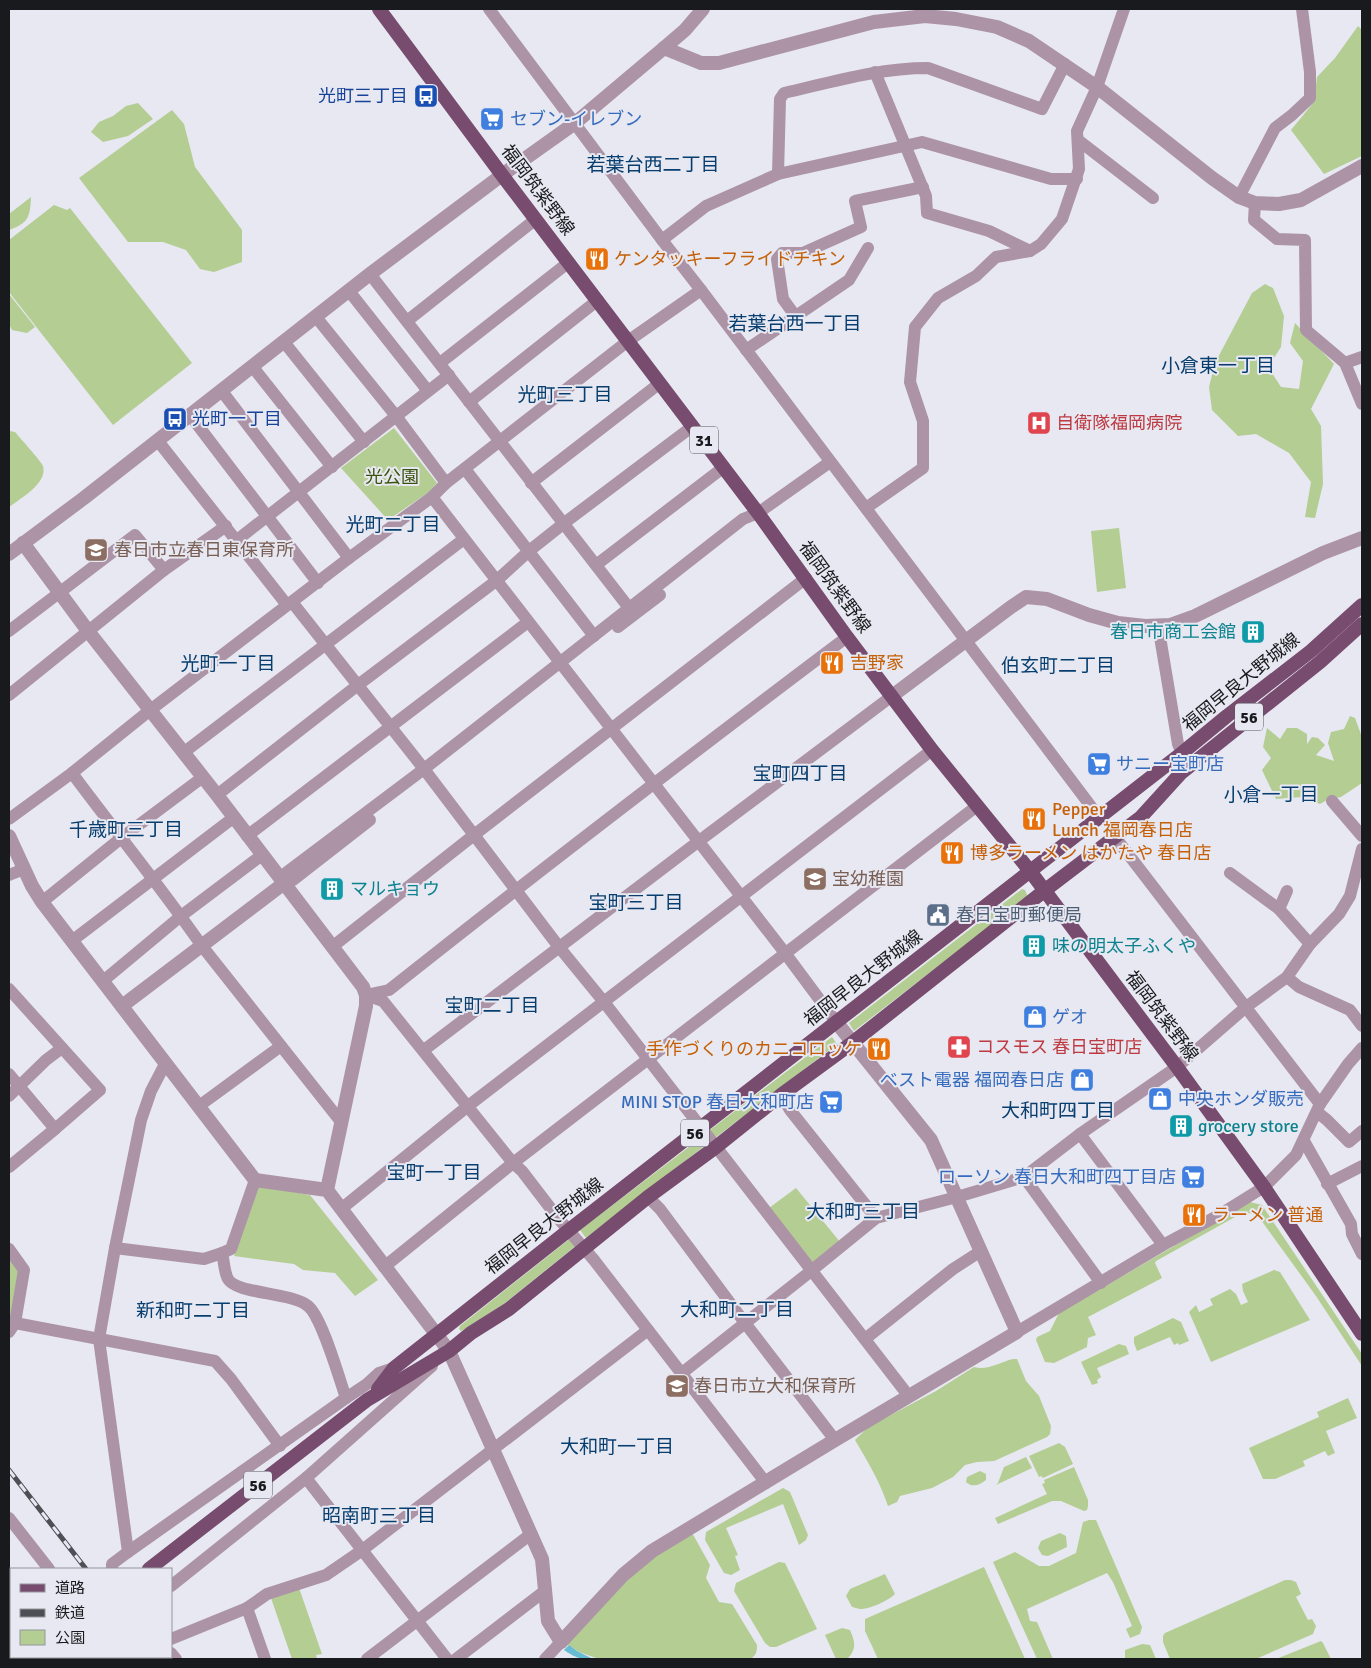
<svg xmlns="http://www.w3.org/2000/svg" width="1371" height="1668" viewBox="0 0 1371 1668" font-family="Signika,'Noto Sans JP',sans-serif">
  <rect width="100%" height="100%" fill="#e7e8f1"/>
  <!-- green -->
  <g fill="#b4cd93">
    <polygon points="1358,26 1362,30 1362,156 1324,174 1291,130 1314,102 1317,77 1335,58"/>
    <polygon points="138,103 153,119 128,136 103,142 91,132 99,122 113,116 126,106"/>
    <polygon points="172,110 184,124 195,167 242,230 242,262 214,272 200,269 186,250 163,242 128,242 79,178"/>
    <path d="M31,197c-1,21 -3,26 -22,33v-16z"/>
    <polygon points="54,205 67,210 70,208 192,363 113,425 9,292 9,240"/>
    <polygon points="1265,284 1273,288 1284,316 1281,347 1268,367 1281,387 1299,389 1303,361 1290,343 1295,323 1334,364 1311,409 1321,426 1323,484 1315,518 1305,517 1311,482 1289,453 1256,434 1238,436 1212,410 1209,387 1215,363 1252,293"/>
    <polygon points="9,294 35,327 27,333 12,330 9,324"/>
    <polygon points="394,428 437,483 429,492 388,520 341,468"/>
    <path d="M9,431l6,1c5,6 26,29 28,34 5,17 -23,33 -34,41z"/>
    <polygon points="1119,528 1126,588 1097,592 1091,531"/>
    <polygon points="1350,716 1355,718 1362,737 1362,783 1341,797 1327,800 1320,804 1302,797 1276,799 1262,770 1271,758 1263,747 1267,728 1280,739 1287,728 1297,728 1307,734 1307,744 1312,737 1318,738 1325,745 1316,755 1334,761 1328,743 1331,732 1344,729"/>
    <polygon points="1022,889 1025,890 1028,897 854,1031 849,1023"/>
    <polygon points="832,1037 837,1044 715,1138 710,1130"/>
    <polygon points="702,1137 707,1144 586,1238 580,1230"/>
    <polygon points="260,1186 310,1195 378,1280 355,1296 335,1273 303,1270 294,1264 234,1256 257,1189"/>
    <polygon points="796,1188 840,1242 812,1265 769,1208"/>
    <polygon points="1250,1202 1262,1205 1362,1354 1362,1366 1316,1296 1261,1220 1253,1214 1244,1212 1156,1261 1155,1263 1162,1278 1088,1317 1096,1335 1088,1338 1087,1347 1054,1363 1045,1362 1036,1340 1037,1337 1050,1331 1059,1313"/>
    <polygon points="572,1237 578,1244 505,1303 463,1330 461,1331 459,1329 460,1326"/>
    <polygon points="9,1256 19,1270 9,1325"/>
    <polygon points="1274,1270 1280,1272 1310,1320 1211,1362 1189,1312 1196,1305 1199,1312 1213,1305 1210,1299 1230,1289 1236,1294 1241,1305 1248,1302 1243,1291 1242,1284"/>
    <polygon points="1173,1318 1181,1322 1189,1341 1179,1345 1178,1343 1174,1345 1170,1337 1137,1351 1134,1343 1134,1337"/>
    <polygon points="1119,1344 1126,1346 1129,1354 1097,1368 1101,1377 1097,1380 1098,1383 1092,1385 1081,1362"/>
    <path d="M1013,1359h4l9,22 13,15 12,30 -1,8 -3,3 -53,24 -17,1 -12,3 -12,12 -21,11 -32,8 -3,6 -9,4c-8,-24 -20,-44 -33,-66l13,-13 68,-36 38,-24c13,4 26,-5 39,-8z"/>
    <polygon points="1348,1398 1357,1418 1326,1431 1335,1453 1328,1456 1325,1451 1303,1461 1305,1466 1275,1479 1263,1479 1249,1448 1319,1417 1317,1412"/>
    <polygon points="1059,1443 1065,1447 1073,1464 1043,1478 1041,1476 1039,1477 1029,1456"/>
    <polygon points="1026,1457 1032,1468 996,1485 998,1483 1004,1467"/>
    <polygon points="1074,1467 1088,1500 1088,1506 1087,1510 1084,1511 1061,1501 1052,1501 998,1524 995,1518 1047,1494 1042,1484 1045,1483 1044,1480"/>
    <path d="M980,1471l6,3v6c-6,5 -14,8 -20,2l1,-5z"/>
    <polygon points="783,1488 790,1492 808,1535 806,1540 799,1545 783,1504 726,1528 738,1555 735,1556 740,1570 731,1575 724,1573 705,1540 706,1532"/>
    <polygon points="1089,1520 1096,1520 1142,1627 1140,1634 1130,1638 1126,1629 1132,1626 1113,1582 1107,1573 1027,1609 1030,1621 1037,1622 1053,1659 1037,1659 993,1562 1015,1552 1039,1566 1049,1566 1076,1553 1083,1522"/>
    <path d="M691,1531l19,34 -4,13 13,24 13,2 25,41c0,7 -1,11 -7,14h-151l-20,-7 -12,-8 57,-64 29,-23z"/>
    <polygon points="1060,1533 1066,1536 1067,1547 1048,1556 1042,1555 1038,1548 1041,1541"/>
    <polygon points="779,1562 785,1563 817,1629 776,1647 770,1647 765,1643 734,1591 736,1583"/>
    <polygon points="984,1567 1025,1659 878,1659 865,1631 865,1619"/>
    <path d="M885,1574l10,20c-7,7 -25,15 -35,15 -1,0 -7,-2 -8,-2l-6,-11 4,-7z"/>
    <polygon points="1285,1580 1291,1580 1296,1582 1301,1594 1296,1597 1308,1620 1312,1619 1316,1626 1313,1634 1256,1659 1170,1659 1163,1642 1163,1636 1165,1633"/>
    <polygon points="299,1588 322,1654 316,1655 317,1659 292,1659 271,1598"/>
    <path d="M842,1628l8,2c5,12 7,19 -3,29h-11l-11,-24z"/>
    <polygon points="1321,1641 1323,1643 1331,1659 1276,1659"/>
    <polygon points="1142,1644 1150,1645 1156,1659 1125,1659 1125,1650"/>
  </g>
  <!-- water -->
  <path fill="#65bcd3" d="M569,1645l8,6 16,8c-14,0 -17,-1 -29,-9z"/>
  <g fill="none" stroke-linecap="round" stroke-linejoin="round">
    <!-- pedestrian -->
    <polyline stroke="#ac93a6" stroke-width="9" points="78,1657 78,1659"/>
    <!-- minor -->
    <g stroke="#ac93a6" stroke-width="12">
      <polyline points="489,9 662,240 701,290 1099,817"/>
      <polyline points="875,72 922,186 926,196 927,213 989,231 1030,251"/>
      <polyline points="1078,140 1153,198"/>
      <path d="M778,174l2,-75 4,-6c48,-11 95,-25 144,-25l114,41 23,-45"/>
      <polyline points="1239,197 1275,128 1292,115 1310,98 1310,72 1302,9"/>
      <polyline points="1255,203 1254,220 1277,239 1305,240 1306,330 1345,363 1362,404"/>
      <polyline points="662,240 706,206 778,174 922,142 1051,179 1077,179"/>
      <polyline points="370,274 633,613"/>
      <polyline points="349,291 428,391"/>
      <polyline points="316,317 396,416 446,483"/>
      <polyline points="796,317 783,299 777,259 782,253 803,253 861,227 855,201 923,187"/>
      <polyline points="407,321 536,219"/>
      <polyline points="284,342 364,442"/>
      <polyline points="746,350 849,280 868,248"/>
      <polyline points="440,363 569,262"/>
      <polyline points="1345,363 1362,357"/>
      <polyline points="252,366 332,467"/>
      <polyline points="221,390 349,558"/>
      <polyline points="469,402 598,300"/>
      <polyline points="190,415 318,583"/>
      <polyline points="158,441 287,605"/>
      <polyline points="465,469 594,636"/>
      <polyline points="531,483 660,383"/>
      <polyline points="432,497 785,953 837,1023"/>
      <polyline points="866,508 923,468 923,421 910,382 915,327 938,298 976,276 996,257 1030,251 1041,244 1062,219 1079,169 1077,131 1097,87 1124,9"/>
      <polyline points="237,540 449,375"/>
      <polyline points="596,565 724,467"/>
      <polyline points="164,570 226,526"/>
      <polyline points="292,602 424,769 559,947 604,1002 904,1390 907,1397"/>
      <polyline points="1158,625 1178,744 1182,753 1181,773"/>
      <polyline points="618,627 660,595"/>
      <polyline points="9,631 135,535 164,570 9,695"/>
      <polyline points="183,753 464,539"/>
      <path d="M72,773c43,58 89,114 130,173l140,177"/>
      <polyline points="217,795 358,685 496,581 529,551 563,524 693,426"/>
      <polyline points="1332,801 1362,836"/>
      <polyline points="9,819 72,773 149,711 349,558 432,497 446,483 628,341 701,290"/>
      <polyline points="247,836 528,622"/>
      <polyline points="1115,837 1320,1104"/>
      <polyline points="1230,873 1279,909 1310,944"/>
      <polyline points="9,875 24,869"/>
      <polyline points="283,884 287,872 424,769 743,519 758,513 830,462"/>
      <polyline points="283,884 293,880 370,820"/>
      <polyline points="42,902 120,839 203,777"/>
      <polyline points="1279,909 1287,891"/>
      <polyline points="73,940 233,818"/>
      <polyline points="332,947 474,835 806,578"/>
      <polyline points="1287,977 1299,987 1350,1010 1362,1026"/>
      <polyline points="103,981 181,916 262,855"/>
      <polyline points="9,989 100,1090 55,1129 9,1074"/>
      <path d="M366,995l23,-5c151,-120 304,-237 458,-353"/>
      <polyline points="366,995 383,1001 513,1163 522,1171 558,1218 594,1260 648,1330"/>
      <polyline points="424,1050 699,841 892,696"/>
      <polyline points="781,1095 790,1110 876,1218"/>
      <polyline points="9,1096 46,1060 62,1048"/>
      <polyline points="199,1106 281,1046"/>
      <polyline points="1317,1112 1327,1120 1349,1142 1362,1131"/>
      <polyline points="1080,1134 1163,1245"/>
      <polyline points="1304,1141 1351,1224 1352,1234 1362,1254"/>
      <polyline points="9,1167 55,1129"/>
      <polyline points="1024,1177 1101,1283"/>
      <polyline points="1327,1184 1362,1166"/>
      <polyline points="648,1197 660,1209 745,1323 835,1440"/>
      <polyline points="341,1209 468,1106 932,750"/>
      <path d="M115,1248l89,11 18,-6c2,7 2,19 6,26 8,15 63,13 80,27 14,11 31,72 38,92"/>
      <polyline points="9,1249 24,1270 15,1323 9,1332"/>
      <polyline points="222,1253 231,1249 255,1180"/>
      <polyline points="384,1267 513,1163 977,806"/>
      <polyline points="15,1323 215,1361 231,1379 280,1446"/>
      <polyline points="1017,1332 1163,1245 1219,1215 1264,1187 1296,1155 1320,1104 1348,1064 1362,1048"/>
      <polyline points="865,1339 953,1269 981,1251"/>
      <polyline points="682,1373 811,1271 876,1218 957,1197 1024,1177 1080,1134 1177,1067 1246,1007 1287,977 1310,944 1339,914 1350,896 1362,849"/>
      <polyline points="306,1478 432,1366"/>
      <polyline points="9,1518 49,1569"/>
      <polyline points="128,1552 99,1339 115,1248 141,1120 151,1091 165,1064"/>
      <polyline points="112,1569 112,1564 128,1552 346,1398 367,1384 379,1373 394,1368"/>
      <polyline points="171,1586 306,1478 447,1659"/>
      <polyline points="247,1608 265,1659"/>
      <polyline points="171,1639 247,1608 267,1594 326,1575 361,1551 648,1330 766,1483"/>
      <polyline points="171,1653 176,1659"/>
      <polyline points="9,1655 11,1653"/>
      <polyline points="53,1657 55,1659"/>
      <polyline points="367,1659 531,1534"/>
      <polyline points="456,1659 546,1590"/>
      <polyline points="545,1659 561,1642"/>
    </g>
    <!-- tertiary -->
    <g stroke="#ac93a6" stroke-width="14">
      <polyline points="664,48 701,63 719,63 874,22 925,16 956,19 997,27 1029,41 1097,87 1212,178 1239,197 1255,203 1279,204 1301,200 1362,166"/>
      <polyline points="23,543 88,631 217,795 363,987 366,995 366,1006 327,1190"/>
      <polyline points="9,554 84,498 370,274 502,175 575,123 664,48 685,30 703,9"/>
      <polyline points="892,696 1011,607 1026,597 1047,599 1089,615 1118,623 1145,626 1170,625 1195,616 1323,553 1362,538"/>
      <polyline points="9,836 32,886 42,902 255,1180 327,1190 449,1351 542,1559 548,1621 561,1642 623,1575 652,1551 835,1440 1017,1332 931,1140 837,1023"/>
      <polyline points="122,1006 283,884"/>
    </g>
    <!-- primary -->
    <g stroke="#774c6e" stroke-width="14">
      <polyline points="379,9 502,175 758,513 847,637 932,750 1030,871 1177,1067 1264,1187 1362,1334"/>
      <polyline points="378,1389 394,1368 569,1230 1182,753 1227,716 1311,651 1362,605"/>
      <polyline points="149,1569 367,1400 449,1351 471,1333 509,1309 648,1197 716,1147 781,1095 852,1043 1044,891 1141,817 1181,773 1320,662 1362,624"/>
      <polyline points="37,1659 40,1657"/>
    </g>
    <defs>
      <g id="rail">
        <polyline points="9,1470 86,1569"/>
        <polyline points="145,1657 147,1659"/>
        <polyline points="154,1657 156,1659"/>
      </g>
    </defs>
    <!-- rail casing -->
    <use href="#rail" stroke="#4e4f54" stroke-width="5"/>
    <!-- rail -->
    <use href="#rail" stroke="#e7e8f1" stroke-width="3" stroke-dasharray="9" stroke-linecap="butt"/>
  </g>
  <!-- icons -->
  <defs>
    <symbol id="bus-square" viewBox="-11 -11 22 22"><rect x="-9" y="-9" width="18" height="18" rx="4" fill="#1a4fb4" stroke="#e7e8f1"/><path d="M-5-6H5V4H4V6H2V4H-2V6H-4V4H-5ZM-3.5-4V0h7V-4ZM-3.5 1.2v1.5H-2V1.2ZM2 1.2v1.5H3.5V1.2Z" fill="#fff"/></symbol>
    <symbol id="supermarket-square" viewBox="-11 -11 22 22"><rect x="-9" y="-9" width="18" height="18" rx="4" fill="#3f7fe0" stroke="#e7e8f1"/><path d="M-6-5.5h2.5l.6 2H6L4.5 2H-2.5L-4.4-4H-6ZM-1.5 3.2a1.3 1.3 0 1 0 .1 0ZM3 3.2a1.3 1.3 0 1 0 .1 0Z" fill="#fff"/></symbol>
    <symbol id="restaurant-square" viewBox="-11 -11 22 22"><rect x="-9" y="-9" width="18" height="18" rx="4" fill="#e8710a" stroke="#e7e8f1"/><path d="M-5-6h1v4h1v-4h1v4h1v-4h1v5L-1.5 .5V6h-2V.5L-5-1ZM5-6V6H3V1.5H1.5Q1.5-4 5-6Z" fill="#fff"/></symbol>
    <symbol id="hospital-square" viewBox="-11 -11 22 22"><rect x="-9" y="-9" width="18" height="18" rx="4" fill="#e0444e" stroke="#e7e8f1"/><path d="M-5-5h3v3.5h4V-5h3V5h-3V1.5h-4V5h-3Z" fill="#fff"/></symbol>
    <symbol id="school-square" viewBox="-11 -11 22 22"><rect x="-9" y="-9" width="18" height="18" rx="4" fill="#8d6e63" stroke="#e7e8f1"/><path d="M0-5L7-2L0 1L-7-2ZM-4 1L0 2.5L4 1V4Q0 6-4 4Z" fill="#fff"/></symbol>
    <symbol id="building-square" viewBox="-11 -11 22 22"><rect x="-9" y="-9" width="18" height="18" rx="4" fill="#0f9aa8" stroke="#e7e8f1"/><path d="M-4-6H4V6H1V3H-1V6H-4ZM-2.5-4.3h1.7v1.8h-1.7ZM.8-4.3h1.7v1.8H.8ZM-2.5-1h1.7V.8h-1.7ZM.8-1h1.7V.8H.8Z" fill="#fff"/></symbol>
    <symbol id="civic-square" viewBox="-11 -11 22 22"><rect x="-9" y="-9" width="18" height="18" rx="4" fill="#5c6f8a" stroke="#e7e8f1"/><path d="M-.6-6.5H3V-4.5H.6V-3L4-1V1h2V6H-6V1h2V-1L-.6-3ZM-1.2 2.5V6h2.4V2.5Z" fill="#fff"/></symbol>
    <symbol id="shop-square" viewBox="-11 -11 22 22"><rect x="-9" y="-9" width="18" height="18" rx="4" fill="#3f7fe0" stroke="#e7e8f1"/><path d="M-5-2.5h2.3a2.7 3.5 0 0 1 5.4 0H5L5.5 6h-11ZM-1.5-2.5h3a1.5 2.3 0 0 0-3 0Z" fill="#fff"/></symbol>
    <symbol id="pharmacy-square" viewBox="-11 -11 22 22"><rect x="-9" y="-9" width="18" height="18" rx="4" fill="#e0444e" stroke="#e7e8f1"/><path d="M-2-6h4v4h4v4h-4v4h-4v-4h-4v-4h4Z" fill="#fff"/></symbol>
  </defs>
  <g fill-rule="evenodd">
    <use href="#bus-square" x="412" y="82" width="28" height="28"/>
    <use href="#supermarket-square" x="478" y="105" width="28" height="28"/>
    <use href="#restaurant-square" x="583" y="245" width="28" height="28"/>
    <use href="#bus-square" x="161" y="405" width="28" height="28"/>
    <use href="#hospital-square" x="1025" y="409" width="28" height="28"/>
    <use href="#school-square" x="82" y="536" width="28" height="28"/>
    <use href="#building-square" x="1239" y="618" width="28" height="28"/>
    <use href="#restaurant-square" x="818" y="649" width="28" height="28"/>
    <use href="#supermarket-square" x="1085" y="750" width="28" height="28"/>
    <use href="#restaurant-square" x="1020" y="805" width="28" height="28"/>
    <use href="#restaurant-square" x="938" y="839" width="28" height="28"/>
    <use href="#school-square" x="801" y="865" width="28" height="28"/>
    <use href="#building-square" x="318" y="875" width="28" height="28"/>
    <use href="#civic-square" x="924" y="901" width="28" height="28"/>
    <use href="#building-square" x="1020" y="932" width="28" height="28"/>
    <use href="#shop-square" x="1021" y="1003" width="28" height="28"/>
    <use href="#pharmacy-square" x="945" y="1033" width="28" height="28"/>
    <use href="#restaurant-square" x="865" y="1035" width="28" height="28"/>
    <use href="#shop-square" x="1068" y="1066" width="28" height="28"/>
    <use href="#shop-square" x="1146" y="1085" width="28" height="28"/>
    <use href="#supermarket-square" x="817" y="1088" width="28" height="28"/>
    <use href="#building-square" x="1167" y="1112" width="28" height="28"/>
    <use href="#supermarket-square" x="1179" y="1163" width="28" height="28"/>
    <use href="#restaurant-square" x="1180" y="1201" width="28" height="28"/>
    <use href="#school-square" x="663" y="1372" width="28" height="28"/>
  </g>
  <g text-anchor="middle" stroke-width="4" stroke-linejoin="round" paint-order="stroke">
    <!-- shield labels -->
    <g fill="#e7e8f1" stroke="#57585d" stroke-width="1">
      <rect x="690" y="426.5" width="28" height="27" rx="4"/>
      <rect x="1235" y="703.5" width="28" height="27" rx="4"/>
      <rect x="681" y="1119.5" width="28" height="27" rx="4"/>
      <rect x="244" y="1471.5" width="28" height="27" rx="4"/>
    </g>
    <g font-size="16" font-weight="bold" fill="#191a1d">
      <text x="704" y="446">31</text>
      <text x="1249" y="723">56</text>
      <text x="695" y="1139">56</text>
      <text x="258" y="1491">56</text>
    </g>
    <!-- transit labels -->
    <g font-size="18" fill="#164399" stroke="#e7e8f1" text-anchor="end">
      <text x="408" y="102">光町三丁目</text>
      <text x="192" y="425" text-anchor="start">光町一丁目</text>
    </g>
    <!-- shop labels -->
    <g font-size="18" fill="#366cbe" stroke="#e7e8f1" text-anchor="start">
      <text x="510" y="125">セブン-イレブン</text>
      <text x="1116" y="770">サニー宝町店</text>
      <text x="1052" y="1023">ゲオ</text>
      <text x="1064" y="1086" text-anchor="end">ベスト電器 福岡春日店</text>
      <text x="1178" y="1105">中央ホンダ販売</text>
      <text x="814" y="1108" text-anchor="end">MINI STOP 春日大和町店</text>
      <text x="1176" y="1183" text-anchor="end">ローソン 春日大和町四丁目店</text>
    </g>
    <!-- street labels -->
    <g font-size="18" fill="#191a1d" stroke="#e7e8f1">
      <text transform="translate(538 190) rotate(53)" y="6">福岡筑紫野線</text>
      <text transform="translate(835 587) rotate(54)" y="6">福岡筑紫野線</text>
      <text transform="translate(1241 682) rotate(-39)" y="6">福岡早良大野城線</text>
      <text transform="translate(863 978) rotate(-38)" y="6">福岡早良大野城線</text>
      <text transform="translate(1162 1016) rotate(53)" y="6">福岡筑紫野線</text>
      <text transform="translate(544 1226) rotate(-38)" y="6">福岡早良大野城線</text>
    </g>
    <!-- food labels -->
    <g font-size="18" fill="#c56008" stroke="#e7e8f1" text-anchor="start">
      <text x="614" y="265">ケンタッキーフライドチキン</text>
      <text x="850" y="669">吉野家</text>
      <text x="1052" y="815">Pepper<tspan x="1052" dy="21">Lunch 福岡春日店</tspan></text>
      <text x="970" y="859">博多ラーメン はかたや 春日店</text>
      <text x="862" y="1055" text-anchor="end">手作づくりのカニコロッケ</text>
      <text x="1212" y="1221">ラーメン 普通</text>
    </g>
    <!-- health labels -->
    <g font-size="18" fill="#be3a42" stroke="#e7e8f1" text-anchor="start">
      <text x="1056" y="429">自衛隊福岡病院</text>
      <text x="976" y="1053">コスモス 春日宝町店</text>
    </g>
    <!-- park labels -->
    <g font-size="18" fill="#3b520e" stroke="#e7e8f1">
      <text x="392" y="483">光公園</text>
    </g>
    <!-- education labels -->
    <g font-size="18" fill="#785e54" stroke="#e7e8f1" text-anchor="start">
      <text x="114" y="556">春日市立春日東保育所</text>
      <text x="832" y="885">宝幼稚園</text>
      <text x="694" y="1392">春日市立大和保育所</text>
    </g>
    <!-- culture labels -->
    <g font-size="18" fill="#0d838f" stroke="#e7e8f1" text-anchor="start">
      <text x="1236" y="638" text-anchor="end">春日市商工会館</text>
      <text x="350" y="895">マルキョウ</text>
      <text x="1052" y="952">味の明太子ふくや</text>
      <text x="1198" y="1132">grocery store</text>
    </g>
    <!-- service labels -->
    <g font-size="18" fill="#4e5e75" stroke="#e7e8f1" text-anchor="start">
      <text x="956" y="921">春日宝町郵便局</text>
    </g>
    <!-- neighbourhood labels -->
    <g font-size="19" fill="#073e6f" stroke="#e7e8f1">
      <text x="653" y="171">若葉台西二丁目</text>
      <text x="795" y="330">若葉台西一丁目</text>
      <text x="1218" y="372">小倉東一丁目</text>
      <text x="565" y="401">光町三丁目</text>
      <text x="393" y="531">光町二丁目</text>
      <text x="228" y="670">光町一丁目</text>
      <text x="1058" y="672">伯玄町二丁目</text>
      <text x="800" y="780">宝町四丁目</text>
      <text x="1271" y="801">小倉一丁目</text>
      <text x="126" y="836">千歳町三丁目</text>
      <text x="636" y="909">宝町三丁目</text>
      <text x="492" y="1012">宝町二丁目</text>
      <text x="1058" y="1117">大和町四丁目</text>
      <text x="434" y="1179">宝町一丁目</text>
      <text x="863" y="1218">大和町三丁目</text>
      <text x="737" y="1316">大和町二丁目</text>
      <text x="193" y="1317">新和町二丁目</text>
      <text x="617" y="1453">大和町一丁目</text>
      <text x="379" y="1522">昭南町三丁目</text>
    </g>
  </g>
  <!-- border -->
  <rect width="1371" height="1668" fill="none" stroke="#191a1d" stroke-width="20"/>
  <!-- legend -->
  <rect x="10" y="1568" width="162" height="90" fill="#e7e8f1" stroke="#95969c"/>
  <rect x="20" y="1584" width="25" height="8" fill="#774c6e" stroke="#95969c"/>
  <text x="55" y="1593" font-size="15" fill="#191a1d">道路</text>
  <rect x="20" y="1609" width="25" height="8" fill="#4e4f54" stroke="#95969c"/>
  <text x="55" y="1618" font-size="15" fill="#191a1d">鉄道</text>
  <rect x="20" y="1630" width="25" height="15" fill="#b4cd93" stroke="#95969c"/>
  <text x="55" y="1643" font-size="15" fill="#191a1d">公園</text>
</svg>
